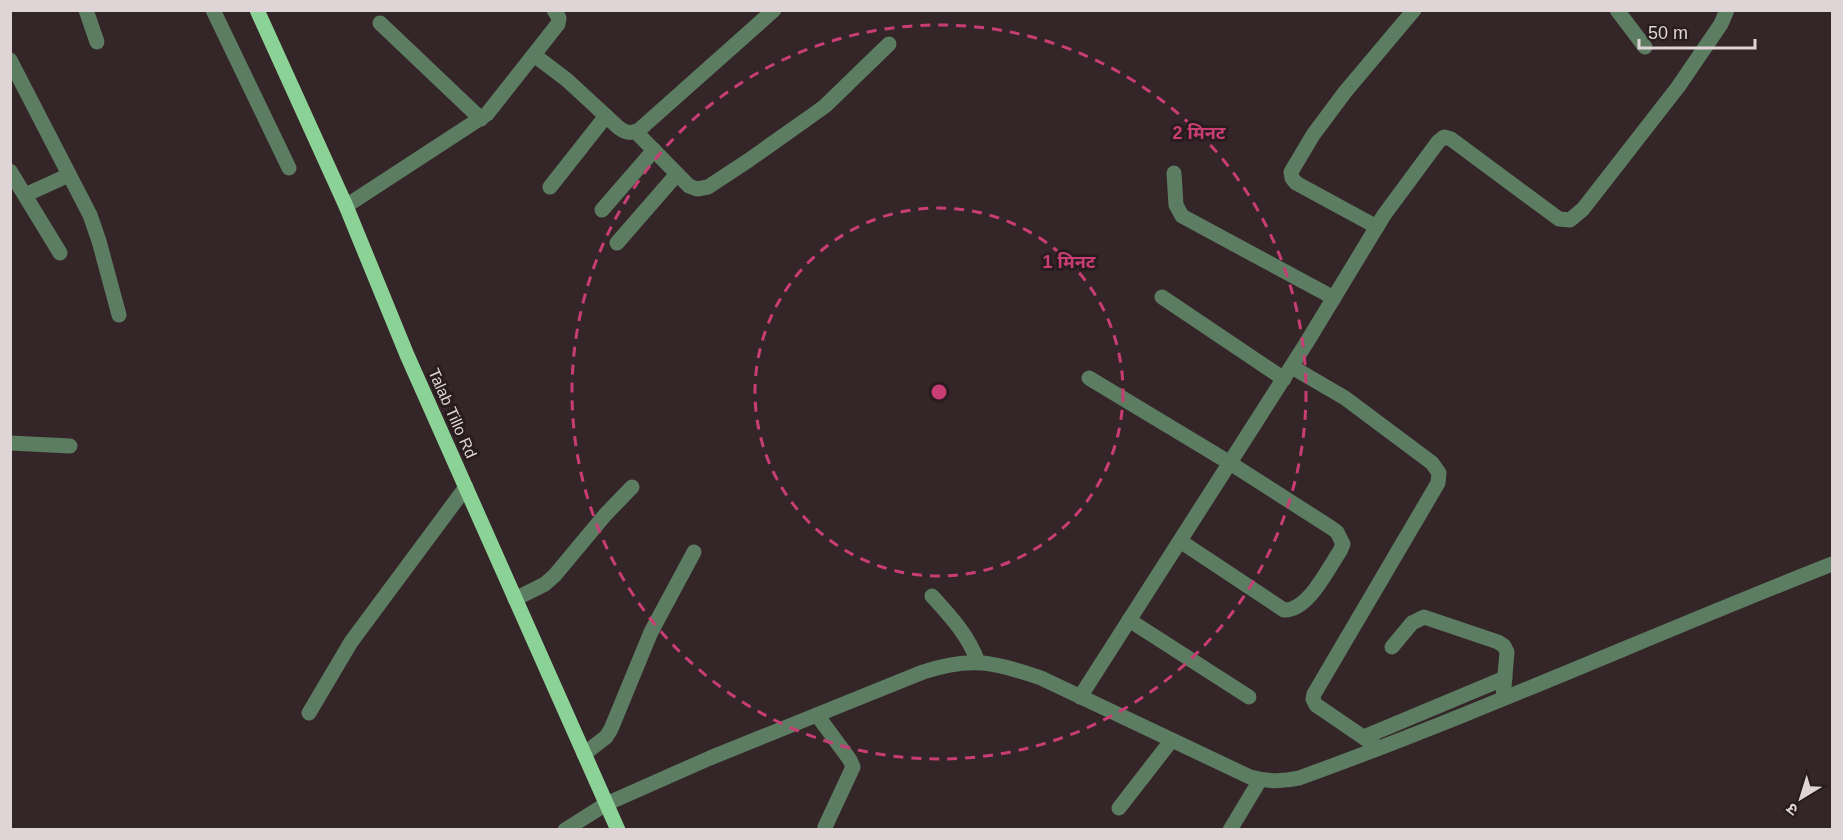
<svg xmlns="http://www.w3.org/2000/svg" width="1843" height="840" viewBox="0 0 1843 840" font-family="Arial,'Noto Sans Devanagari',sans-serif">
  <rect width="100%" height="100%" fill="#342528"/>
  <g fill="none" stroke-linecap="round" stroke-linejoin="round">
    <!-- minor -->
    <g stroke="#5c7d61" stroke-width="15">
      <polyline points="86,10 97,42"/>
      <polyline points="213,10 289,168"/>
      <polyline points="1617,10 1645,47"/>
      <polyline points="380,23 481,119"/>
      <path d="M534,55l33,25 52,48c7,5 12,6 20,2l135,-120"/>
      <polyline points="10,60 90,215 99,241 119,315"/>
      <polyline points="636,132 689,186 697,189 708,187 749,160 814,114 825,106 889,44"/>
      <polyline points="10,171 60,253"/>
      <polyline points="1174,173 1176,205 1182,216 1334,298"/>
      <polyline points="550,187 606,116"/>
      <polyline points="25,195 69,175"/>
      <polyline points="346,206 487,114 558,24 559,18 554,10"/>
      <polyline points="602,210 654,150"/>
      <polyline points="1377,227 1296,183 1292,178 1291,172 1313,135 1345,92 1414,10"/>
      <polyline points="617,243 677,174"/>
      <polyline points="1162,297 1284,379"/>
      <polyline points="1292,367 1345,398 1432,463 1439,473 1438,483 1314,694 1313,699 1316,705 1379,748"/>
      <path d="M1089,378l141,85 100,64 7,5 6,12 -3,7c-12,18 -32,60 -56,59l-104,-69"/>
      <polyline points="10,443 70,446"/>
      <path d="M932,596c19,21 36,39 46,66"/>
      <polyline points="515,599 545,584 555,575 605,515 632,487"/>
      <polyline points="1129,620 1249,697"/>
      <polyline points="1392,647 1412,623 1424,617 1498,642 1504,646 1507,652 1503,698"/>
      <polyline points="1080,697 1307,342 1384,215 1438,142 1444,137 1451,139 1559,219 1570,220 1583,209 1678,87 1721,24 1727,10"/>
      <polyline points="309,713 351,642 466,487"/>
      <polyline points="817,715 850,760 853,767 825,827"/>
      <polyline points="1364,737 1505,678"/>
      <polyline points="584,754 606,737 611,729 651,632 694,552"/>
      <polyline points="1119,808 1171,741"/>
      <path d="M565,830l41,-26 104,-46 213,-86c48,-16 72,-10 118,6l209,99c18,5 32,5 49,1 180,-65 355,-144 533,-214"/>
      <polyline points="1230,830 1260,780"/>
    </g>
    <!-- major -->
    <polyline stroke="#8bd296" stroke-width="15" points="257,10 346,206 407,355 618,830"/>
  </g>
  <!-- distance rings -->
  <g fill="none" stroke="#c83e74" stroke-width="3" stroke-dasharray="10 8">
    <circle cx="939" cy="392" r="184"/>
    <circle cx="939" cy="392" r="367"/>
  </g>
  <g text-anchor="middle" stroke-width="6" stroke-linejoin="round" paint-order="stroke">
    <!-- street labels -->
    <g font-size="16" fill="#dfd5d7" stroke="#291c1e">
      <text transform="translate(453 413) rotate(66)" y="6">Talab Tillo Rd</text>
    </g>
  </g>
  <circle cx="939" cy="392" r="9" fill="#c83e74" stroke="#291c1e" stroke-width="3"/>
  <g font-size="18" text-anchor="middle" font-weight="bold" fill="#c83e74" stroke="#291c1e" stroke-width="6" stroke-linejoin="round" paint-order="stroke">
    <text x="1199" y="139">2 मिनट</text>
    <text x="1069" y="268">1 मिनट</text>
  </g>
  <!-- border -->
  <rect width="1843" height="840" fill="none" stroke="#dfd5d7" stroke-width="24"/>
  <!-- north arrow -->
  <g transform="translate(1801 798) rotate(218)" stroke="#291c1e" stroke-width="4.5" paint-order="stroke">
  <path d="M0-4.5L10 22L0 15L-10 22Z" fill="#dfd5d7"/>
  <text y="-9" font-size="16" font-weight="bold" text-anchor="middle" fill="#dfd5d7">उ</text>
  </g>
  <!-- scale -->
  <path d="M1639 39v9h116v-9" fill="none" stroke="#dfd5d7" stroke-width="3"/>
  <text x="1648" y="39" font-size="18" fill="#dfd5d7" stroke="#291c1e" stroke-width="4.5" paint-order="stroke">50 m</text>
</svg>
